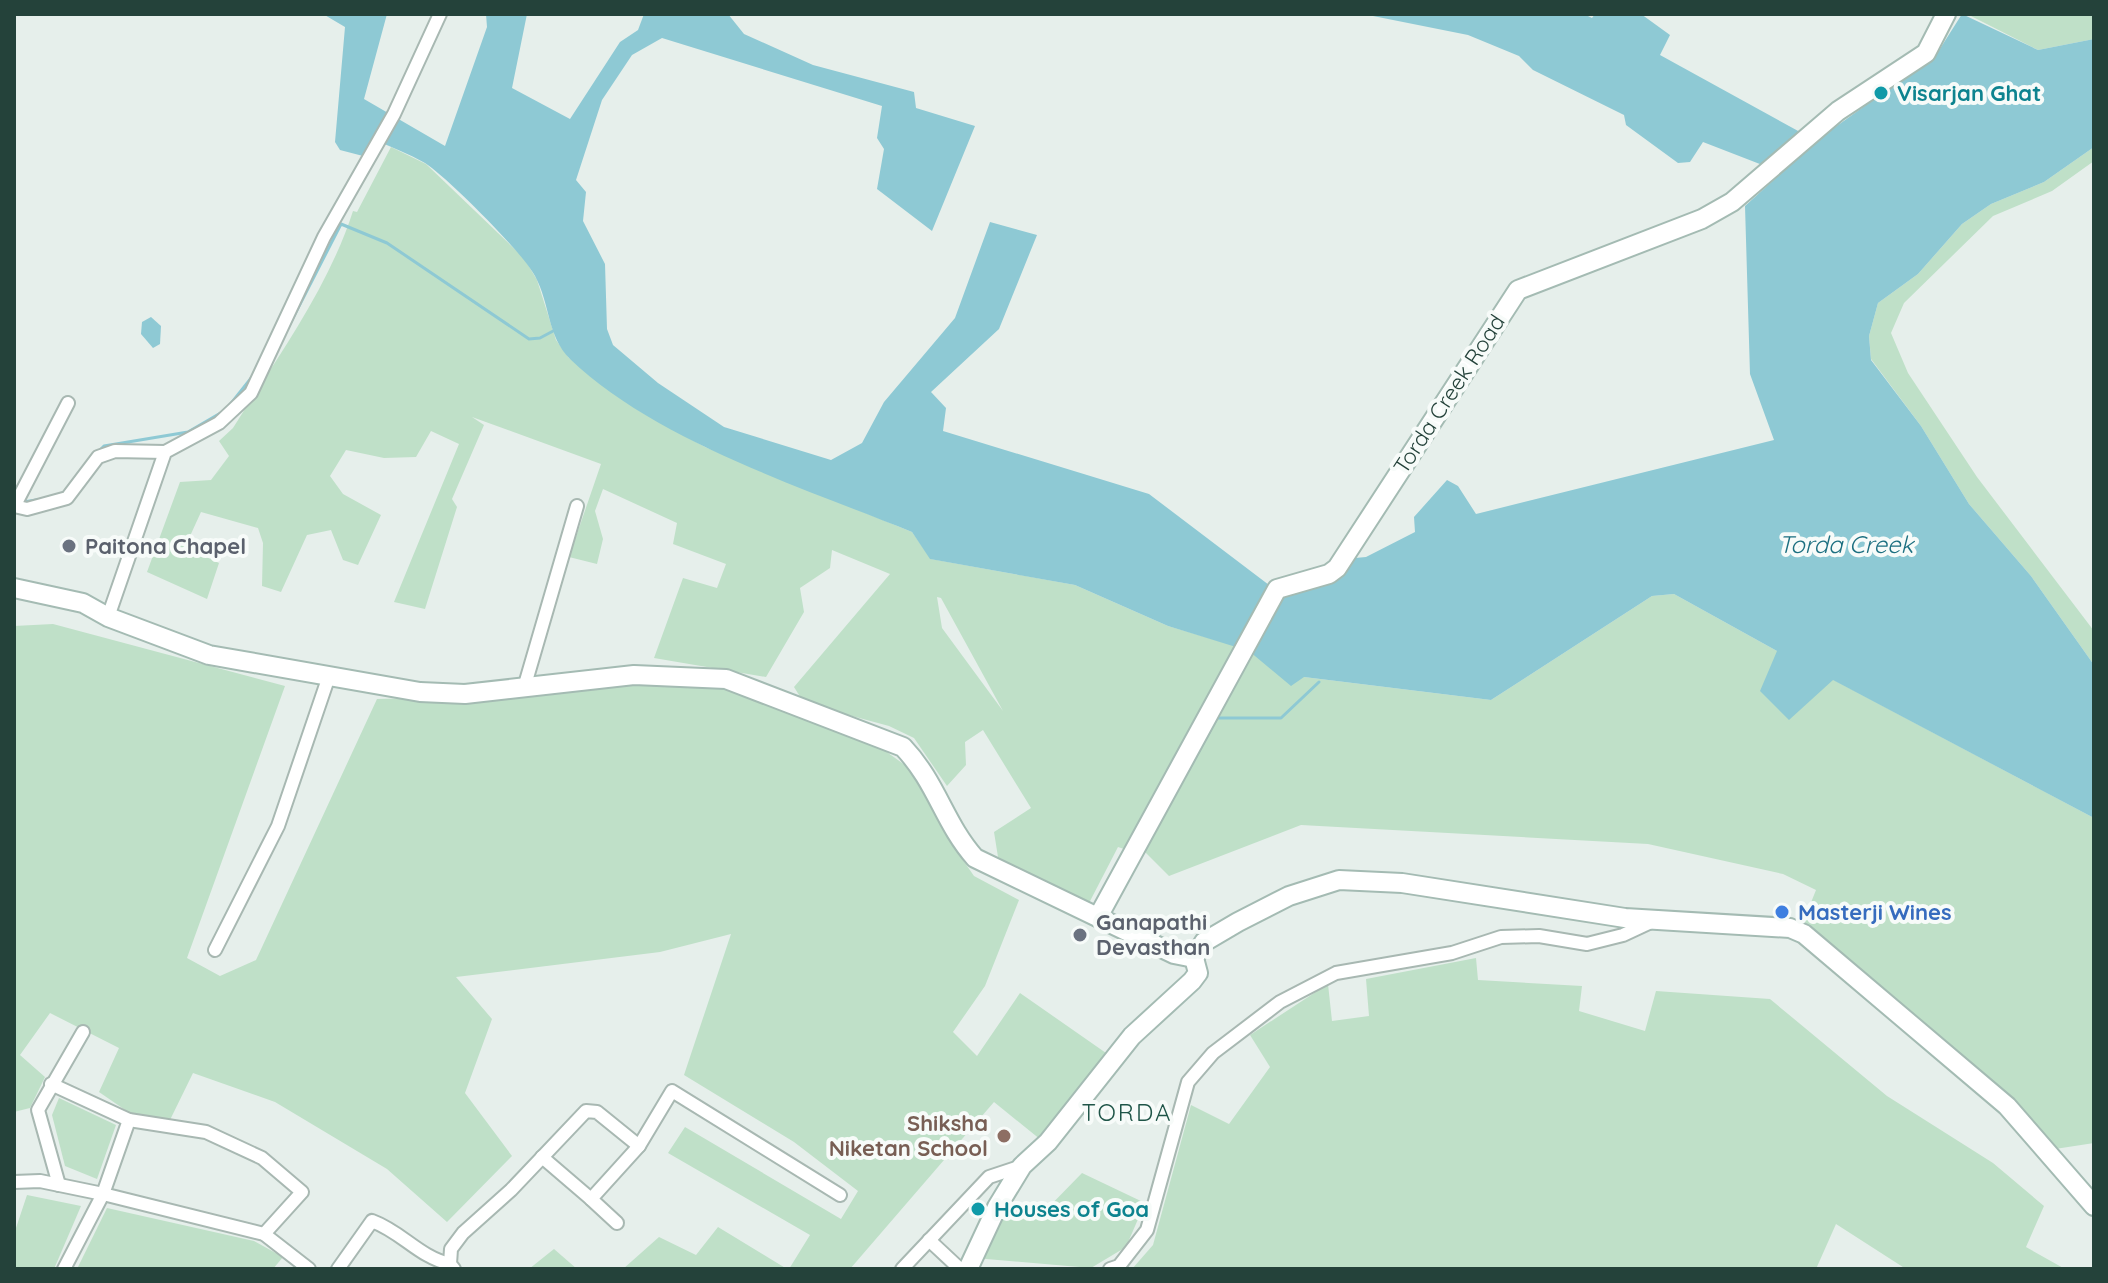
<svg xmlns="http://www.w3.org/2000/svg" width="2108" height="1283" viewBox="0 0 2108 1283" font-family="Quicksand,sans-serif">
  <rect width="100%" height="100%" fill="#e6efeb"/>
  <!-- green -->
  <g fill="#bfe0c8" fill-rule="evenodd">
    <polygon points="1967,14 2094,14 2094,39 2038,50"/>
    <path d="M391,147l35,17 98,94 13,22 19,60 13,18 69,52 67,37 207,85 19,27 144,26 93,41 68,20 -112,203 -6,-2 -30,58 -90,-48 -4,-25 37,-24 -48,-78 -18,12 1,23 -19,21 -33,-48 -25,-12 -85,-23 -10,-16 96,-113 -58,-24 -2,18 -30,20 4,24 -38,65 -112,-19 29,-80 34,10 9,-24 -53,-20 4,-21 -74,-34 -8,22 8,28 -6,25 -28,-7 32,-93 -129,-47 12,8 -32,74 5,8 -32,102 -31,-7 65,-158 -28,-13 -15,26 -32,1 -38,-8 -16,26 13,18 38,21 -23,50 -15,-5 -12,-30 -24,5 -26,57 -19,-6 1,-43 -5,-15 -57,-16 -16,35 34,16 -12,36 -60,-27 33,-90 31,-2 18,-24 -10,-15 14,-13c43,-69 95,-139 120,-217l4,1zM937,597l4,1 62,113 -61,-83z"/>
    <polygon points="2094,147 2094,161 2052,191 1993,216 1904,303 1891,333 1908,373 1977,477 2094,631 2094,665 2031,576 1969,504 1921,426 1871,359 1869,336 1878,303 1918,274 1962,224 1991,204 2044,182"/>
    <polygon points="1674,594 1777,651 1788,719 1832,679 2094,818 2094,1143 2055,1149 1802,925 1816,890 1783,874 1648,844 1301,825 1169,876 1142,849 1249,651 1304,677 1491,700 1652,596"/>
    <polygon points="53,624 285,686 187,958 220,976 256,960 377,699 528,695 631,683 722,682 877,745 923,778 956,850 974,876 1019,900 985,986 953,1032 977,1056 1020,993 1106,1053 1041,1140 994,1102 850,1269 789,1269 810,1235 668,1153 685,1127 841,1219 858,1191 794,1142 684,1075 731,934 660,952 456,977 492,1019 465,1093 512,1156 447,1222 387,1169 275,1102 193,1073 169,1122 131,1114 99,1092 119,1048 50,1013 20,1055 45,1077 30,1108 14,1112 14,626"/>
    <polygon points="1476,958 1478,980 1582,986 1579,1011 1645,1031 1656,991 1770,999 1887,1096 1993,1163 2044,1206 2026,1247 2065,1269 1906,1269 1836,1224 1816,1269 1132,1269 1153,1245 1191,1105 1229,1124 1270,1067 1250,1035 1328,984 1332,1021 1369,1016 1366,979"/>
    <polygon points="59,1098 116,1125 97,1179 65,1166 52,1115"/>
    <polygon points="1082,1173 1145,1203 1126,1247 1091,1268 975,1258 1009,1203 1041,1215"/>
    <polygon points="27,1195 81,1206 54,1269 14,1269 14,1234"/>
    <polygon points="107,1208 254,1241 283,1257 273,1269 77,1269"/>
    <polygon points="718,1227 787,1269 623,1269 659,1237 696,1255"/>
    <polygon points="554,1249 577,1269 529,1269"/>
  </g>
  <!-- water -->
  <g fill="#8ec9d4">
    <path d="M323,14h64l-23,85 81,47 42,-119 -1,-13h41l-15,74 58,31 50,-77 18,-12 6,-16h84l16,20 69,31 101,27 2,16 59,18 -43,105 -55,-42 7,-40 -7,-11 5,-32 -220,-68 -30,17 -30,45 -26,80 10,12 -3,29 22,43 2,65 6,16 45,38 66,44 107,33 31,-17 22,-41 71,-84 35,-96 47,13 -38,94 -68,63 15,16 -3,23 206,63 120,91c34,7 66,3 86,-27l11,-1 49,-25 -1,-15 33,-37 11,6 18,28 298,-74 -24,-66 -5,-168 54,-49 -34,9 -62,-24 -13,20 -12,1 -52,-38 -2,-10 -91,-45 -14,-14 -51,-21 -105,-21h221l8,4 3,-4h46l29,21 -10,20 140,77 6,16 130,-93 26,-41 76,36 56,-11v108l-50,35 -53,22 -29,20 -44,50 -40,29 -9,33 2,24 50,66 48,78 62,72 63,89v153l-261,-138 -44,40 -29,-29 17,-40 -103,-57 -22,2 -161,104 -187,-23 -13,9 -42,-35 -81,-25 -93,-41 -145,-26 -18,-27c-108,-44 -258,-92 -342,-173 -23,-23 -20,-56 -35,-83 -12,-23 -88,-99 -110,-113 -16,-9 -34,-16 -50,-23l-12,16 -23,-6 -5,-8 10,-115z"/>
    <polygon points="151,317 161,326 160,344 153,348 141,334 142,322"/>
  </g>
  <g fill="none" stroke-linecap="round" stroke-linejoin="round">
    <!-- stream -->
    <g stroke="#8ec9d4" stroke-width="3">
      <polyline points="274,355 341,224 387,243 529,339 540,338 555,330"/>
      <polyline points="229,406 252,377"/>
      <polyline points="100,450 104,446 188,432 224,411"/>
      <polyline points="23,502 43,499"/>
      <polyline points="1188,771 1217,718 1281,718 1319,682"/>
    </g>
    <defs>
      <g id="street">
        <polyline points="15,505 68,403"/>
        <polyline points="14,506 27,509 67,498 98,457 115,451 165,452"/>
        <polyline points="108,617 165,452 219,423 251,393 324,237 394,114 440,14"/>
        <polyline points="524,688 577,506"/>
        <polyline points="215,950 278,826 329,676"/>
        <polyline points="51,1084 129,1120 206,1132 262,1158 302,1192 264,1234"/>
        <polyline points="542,1157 591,1199"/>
        <polyline points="14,1182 40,1181 103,1194 264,1234 309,1269"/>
        <polyline points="59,1185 38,1110 83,1032"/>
        <polyline points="617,1223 591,1199 639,1146"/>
        <polyline points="929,1240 960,1269"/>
        <polyline points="64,1269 103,1194 129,1120"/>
        <path d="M338,1269l34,-48c30,11 47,36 78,43"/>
        <polyline points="454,1269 450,1264 451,1249 463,1233 511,1190 586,1111 597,1112 639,1146 672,1091 840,1195"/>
        <polyline points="902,1269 989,1177 1022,1166"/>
        <polyline points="1110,1269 1119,1266 1147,1230 1188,1082 1213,1053 1280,1002 1336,973 1452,953 1501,937 1539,936 1587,944 1623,935 1653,921"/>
      </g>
      <g id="secondary">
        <path d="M14,588l69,15 25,14 101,38 211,37 45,2 169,-19 92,4 177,68c34,36 41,76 72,111l199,96 20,4"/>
        <polyline points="1098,917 1277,589 1329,574 1337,568 1518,290 1702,219 1732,202 1838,111 1926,53 1946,14"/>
        <polyline points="968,1269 997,1207 1022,1166 1048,1142 1132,1036 1192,981 1198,973 1194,958 1204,942 1238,922 1289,896 1339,880 1402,883 1625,918 1790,928 1804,934 2007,1106 2094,1206"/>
      </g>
    </defs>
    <!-- street casing -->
    <use href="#street" stroke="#a8b8b2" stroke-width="16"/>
    <!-- secondary casing -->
    <use href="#secondary" stroke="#a4bbb3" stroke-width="22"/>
    <!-- street -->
    <use href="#street" stroke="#fff" stroke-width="12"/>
    <!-- secondary -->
    <use href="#secondary" stroke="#fff" stroke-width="18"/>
  </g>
  <!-- markers -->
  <g fill="#0f9aa8" stroke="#f7fbf9" stroke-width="3">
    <circle cx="1881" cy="93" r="8"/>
    <circle cx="978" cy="1209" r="8"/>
  </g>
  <g fill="#6b7280" stroke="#f7fbf9" stroke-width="3">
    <circle cx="69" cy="546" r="8"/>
    <circle cx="1080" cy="935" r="8"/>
  </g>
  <circle fill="#3f7fe0" stroke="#f7fbf9" stroke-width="3" cx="1782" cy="912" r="8"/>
  <circle fill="#8d6e63" stroke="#f7fbf9" stroke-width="3" cx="1004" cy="1136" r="8"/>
  <g text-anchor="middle" stroke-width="8" stroke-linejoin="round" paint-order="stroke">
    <!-- culture labels -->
    <g font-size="22" font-weight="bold" fill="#0d838f" stroke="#f7fbf9" text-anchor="start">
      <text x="1897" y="101">Visarjan Ghat</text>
      <text x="994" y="1217">Houses of Goa</text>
    </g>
    <!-- street labels -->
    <g font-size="22" fill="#24423a" stroke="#f7fbf9">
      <text transform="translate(1449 394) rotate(-57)" y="8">Torda Creek Road</text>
    </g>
    <!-- worship labels -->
    <g font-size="22" font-weight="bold" fill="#5b616d" stroke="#f7fbf9" text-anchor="start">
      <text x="85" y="554">Paitona Chapel</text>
      <text x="1096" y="930">Ganapathi<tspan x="1096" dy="25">Devasthan</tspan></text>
    </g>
    <!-- shop labels -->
    <g font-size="22" font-weight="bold" fill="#366cbe" stroke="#f7fbf9" text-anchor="start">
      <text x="1798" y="920">Masterji Wines</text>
    </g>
    <!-- education labels -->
    <g font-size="22" font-weight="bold" fill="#785e54" stroke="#f7fbf9" text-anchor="end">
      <text x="988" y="1131">Shiksha<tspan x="988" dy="25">Niketan School</tspan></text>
    </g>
    <!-- water labels -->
    <g font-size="24" font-style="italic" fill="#1c6f80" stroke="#f7fbf9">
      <text x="1846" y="553">Torda Creek</text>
    </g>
    <!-- neighbourhood labels -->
    <g font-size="24" letter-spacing="2" fill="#1f5548" stroke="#f7fbf9">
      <text x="1127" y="1121">TORDA</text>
    </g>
  </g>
  <!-- border -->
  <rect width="2108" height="1283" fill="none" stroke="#24423a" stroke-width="32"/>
</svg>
